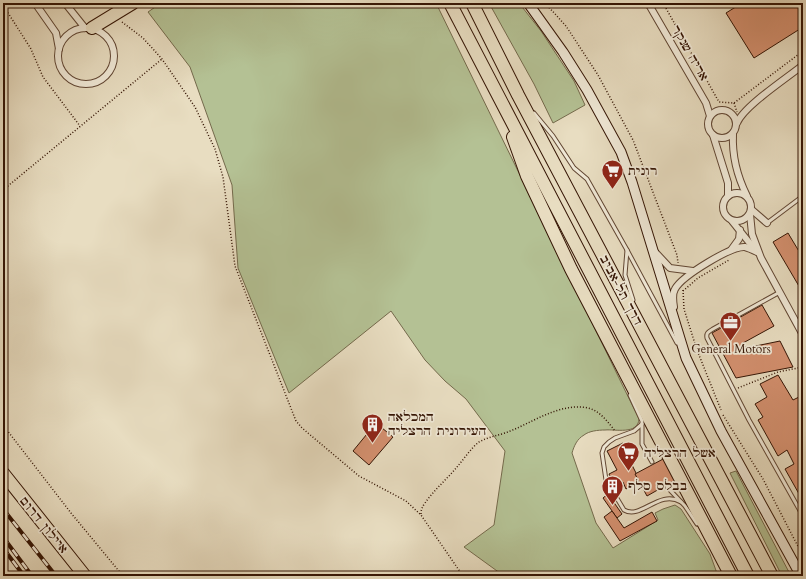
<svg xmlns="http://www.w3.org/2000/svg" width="806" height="579" viewBox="0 0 806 579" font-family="Cardo,'Frank Ruhl Libre',serif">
  <rect width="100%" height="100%" fill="#e8ddc1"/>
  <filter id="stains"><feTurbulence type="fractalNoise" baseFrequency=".005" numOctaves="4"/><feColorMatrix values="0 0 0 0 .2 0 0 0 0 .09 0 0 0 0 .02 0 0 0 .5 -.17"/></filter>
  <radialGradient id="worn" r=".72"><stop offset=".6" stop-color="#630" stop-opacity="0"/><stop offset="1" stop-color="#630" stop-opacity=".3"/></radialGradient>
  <!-- green -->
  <g fill="#b4c194" stroke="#746a4c">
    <path d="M161,3h275l203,416c-1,16 -24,10 -34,11 -7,0 -16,1 -21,5 -7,4 -10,11 -12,18l24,70 17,25 45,-28 -3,-7 8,-4 12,-4 6,4 29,45 8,22h-214l-40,-29 30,-22 11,-74 -39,-52 -21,-18 -20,-21 -34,-49 -102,82 -51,-125 -6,-83 -42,-118 -42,-55z"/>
    <polygon points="489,3 519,3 541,31 574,81 585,105 553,123 534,84"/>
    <polygon points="736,471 791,576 782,576 730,473"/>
  </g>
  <!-- building -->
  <g fill="#d4906f" stroke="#341404">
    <polygon points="742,3 803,3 803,27 754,58 726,13"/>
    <polygon points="788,233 803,258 803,293 773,242"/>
    <polygon points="762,305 774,326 743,343 746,348 780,341 793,367 736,378 712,333"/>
    <polygon points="778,375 793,400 803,395 803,501 785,469 794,464 787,450 778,456 758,420 763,417 755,404 767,397 760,384"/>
    <polygon points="376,423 393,437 369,465 353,451"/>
    <polygon points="623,443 634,464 632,465 640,481 626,489 623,482 615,486 609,474 617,470 607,451"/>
    <polygon points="665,458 677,479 647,496 635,474"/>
    <polygon points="608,494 622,514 617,518 603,498"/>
    <polygon points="612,511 624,528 652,512 657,521 620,541 604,517"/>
  </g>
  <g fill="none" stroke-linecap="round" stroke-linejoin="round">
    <defs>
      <g id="service">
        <polyline points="534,113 553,136 574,168 587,179 627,250 625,275 633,300"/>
        <polyline points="767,223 803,196"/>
        <polyline points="627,250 677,343"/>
        <path d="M780,292l-67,37c-5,3 -7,4 -6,9l42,82 54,96"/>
        <polyline points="630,395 642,421 642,444 652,462"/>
        <path d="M642,424l-8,7 -19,7 -6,4 -5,5 -2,6 4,27 18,30c17,10 35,-21 57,-8"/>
        <polyline points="667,487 685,506 697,524"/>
      </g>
      <g id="minor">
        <polyline points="35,3 56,33 59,49"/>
        <polyline points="65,3 85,28"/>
        <polyline points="648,3 706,103 710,116"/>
        <circle cx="86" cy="56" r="28"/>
        <circle cx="722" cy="124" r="14"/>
        <path d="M737,123c7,-17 50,-45 66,-58"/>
        <path d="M733,134c-1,21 5,44 14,62"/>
        <polyline points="713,135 728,183 728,196"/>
        <circle cx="737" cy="207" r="14"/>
        <polyline points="752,210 767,223"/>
        <polyline points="750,214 752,234 761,258 803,335"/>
        <polyline points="732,221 756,251"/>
        <polyline points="731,250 739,239 740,230"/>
        <polyline points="656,253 670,268 693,271"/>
        <path d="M674,307c-1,-6 -2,-13 1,-18 7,-13 56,-43 70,-42 4,1 8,3 12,5"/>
      </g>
      <polyline id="secondary" points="528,3 563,52 587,90 621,152 632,182 686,358 721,431 801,576"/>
      <g id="motorway">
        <polyline points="450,3 748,576"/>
        <polyline points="472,3 518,95 772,576"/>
        <polyline points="92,28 133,3"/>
        <polyline points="513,137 527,176 571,269 731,576"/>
        <polyline points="3,473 85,576"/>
      </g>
    </defs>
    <!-- service casing -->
    <use href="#service" stroke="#614633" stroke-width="5"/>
    <!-- minor casing -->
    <use href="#minor" stroke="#614633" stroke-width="8"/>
    <!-- secondary casing -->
    <use href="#secondary" stroke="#341404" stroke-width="11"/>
    <!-- motorway casing -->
    <use href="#motorway" stroke="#341404" stroke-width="14"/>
    <!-- path -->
    <g stroke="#341404" stroke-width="1.5" stroke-dasharray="1 2" stroke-linecap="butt">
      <polyline points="545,3 566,26 598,75 633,140 677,255 678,263"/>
      <polyline points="663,3 719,102 734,103 803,51"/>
      <polyline points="3,5 31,49 43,77 80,126"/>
      <polyline points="122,22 143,38 162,59 195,107 215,149 223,177 235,266 296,421 302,428 359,476 406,501 421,515 463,576"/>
      <polyline points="734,103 737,112"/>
      <polyline points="3,190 162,59"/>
      <polyline points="683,290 684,309 697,350 721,410"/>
      <polyline points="683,291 698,278 729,260"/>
      <polyline points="738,388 778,372 803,367"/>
      <polyline points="723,415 763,479 803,556"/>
      <polyline points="3,425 71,513 123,576"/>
      <path d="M421,514c0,-4 1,-7 4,-11 9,-13 22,-24 32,-36 7,-8 14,-19 22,-25 9,-5 17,-6 26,-9 26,-9 54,-31 83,-25 11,2 21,15 27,23"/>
    </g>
    <!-- service -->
    <use href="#service" stroke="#f0e9d7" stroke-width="3"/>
    <!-- minor -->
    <use href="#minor" stroke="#f0e9d7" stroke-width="6"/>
    <!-- secondary -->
    <use href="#secondary" stroke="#f0e9d7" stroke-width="9"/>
    <!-- motorway -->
    <use href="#motorway" stroke="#e8ddc1" stroke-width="12"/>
    <defs>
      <g id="rail">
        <polyline points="3,509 56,576"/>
        <polyline points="3,537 32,576"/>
        <polyline points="3,548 24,576"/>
      </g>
    </defs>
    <!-- rail casing -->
    <use href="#rail" stroke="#341404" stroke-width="4"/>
    <!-- rail -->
    <use href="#rail" stroke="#f0e9d7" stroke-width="2.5" stroke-dasharray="8" stroke-linecap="butt"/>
  </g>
  <!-- icons -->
  <defs>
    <symbol id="supermarket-pin" viewBox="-11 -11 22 30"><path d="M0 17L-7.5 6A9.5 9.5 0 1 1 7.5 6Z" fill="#8f2418" stroke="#f0e9d7"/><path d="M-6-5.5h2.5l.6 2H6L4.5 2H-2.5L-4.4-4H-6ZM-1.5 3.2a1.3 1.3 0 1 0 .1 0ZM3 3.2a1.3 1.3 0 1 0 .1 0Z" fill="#fff"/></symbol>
    <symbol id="office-pin" viewBox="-11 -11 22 30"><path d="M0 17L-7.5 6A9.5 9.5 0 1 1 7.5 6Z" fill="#8f2418" stroke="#f0e9d7"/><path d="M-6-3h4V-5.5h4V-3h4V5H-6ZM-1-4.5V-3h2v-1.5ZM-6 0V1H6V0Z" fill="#fff"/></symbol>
    <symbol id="building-pin" viewBox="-11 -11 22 30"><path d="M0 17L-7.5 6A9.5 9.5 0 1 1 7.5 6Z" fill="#8f2418" stroke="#f0e9d7"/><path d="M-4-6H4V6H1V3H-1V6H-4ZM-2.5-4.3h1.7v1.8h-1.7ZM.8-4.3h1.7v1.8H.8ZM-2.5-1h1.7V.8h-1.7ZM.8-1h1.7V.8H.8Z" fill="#fff"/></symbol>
  </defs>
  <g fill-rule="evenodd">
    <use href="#supermarket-pin" x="600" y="158" width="25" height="34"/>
    <use href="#office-pin" x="718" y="310" width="25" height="34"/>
    <use href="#building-pin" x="360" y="412" width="25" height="34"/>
    <use href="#supermarket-pin" x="616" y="440" width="25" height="34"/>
    <use href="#building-pin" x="600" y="474" width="25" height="34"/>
  </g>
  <g text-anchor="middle" stroke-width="3.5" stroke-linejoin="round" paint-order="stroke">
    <!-- street labels -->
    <g font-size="12" fill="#341404" stroke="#f0e9d7">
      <text transform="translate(690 53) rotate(60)" y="4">אריה שנקר</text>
      <text transform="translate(621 290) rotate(62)" y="4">דרך תל-אביב</text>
      <text transform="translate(44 525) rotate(51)" y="4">איילון דרום</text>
    </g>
    <!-- poi labels -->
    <g font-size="12" fill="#341404" stroke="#f0e9d7" text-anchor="start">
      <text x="628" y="175">רונית</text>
      <text x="731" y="353" text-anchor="middle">General Motors</text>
      <text x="388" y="421">המכלאה<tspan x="388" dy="14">העירונית הרצליה</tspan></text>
      <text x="644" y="457">אשל הרצליה</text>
      <text x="628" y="490">בבלס סלף</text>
    </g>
  </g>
  <!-- margin -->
  <rect width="806" height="579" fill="none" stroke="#e8ddc1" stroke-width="16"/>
  <rect x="4" y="4" width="798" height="571" fill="none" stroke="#341404" stroke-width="2"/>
  <rect x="8" y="8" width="790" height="563" fill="none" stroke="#341404"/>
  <rect width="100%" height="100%" filter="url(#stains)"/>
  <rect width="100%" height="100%" fill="url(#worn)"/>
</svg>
